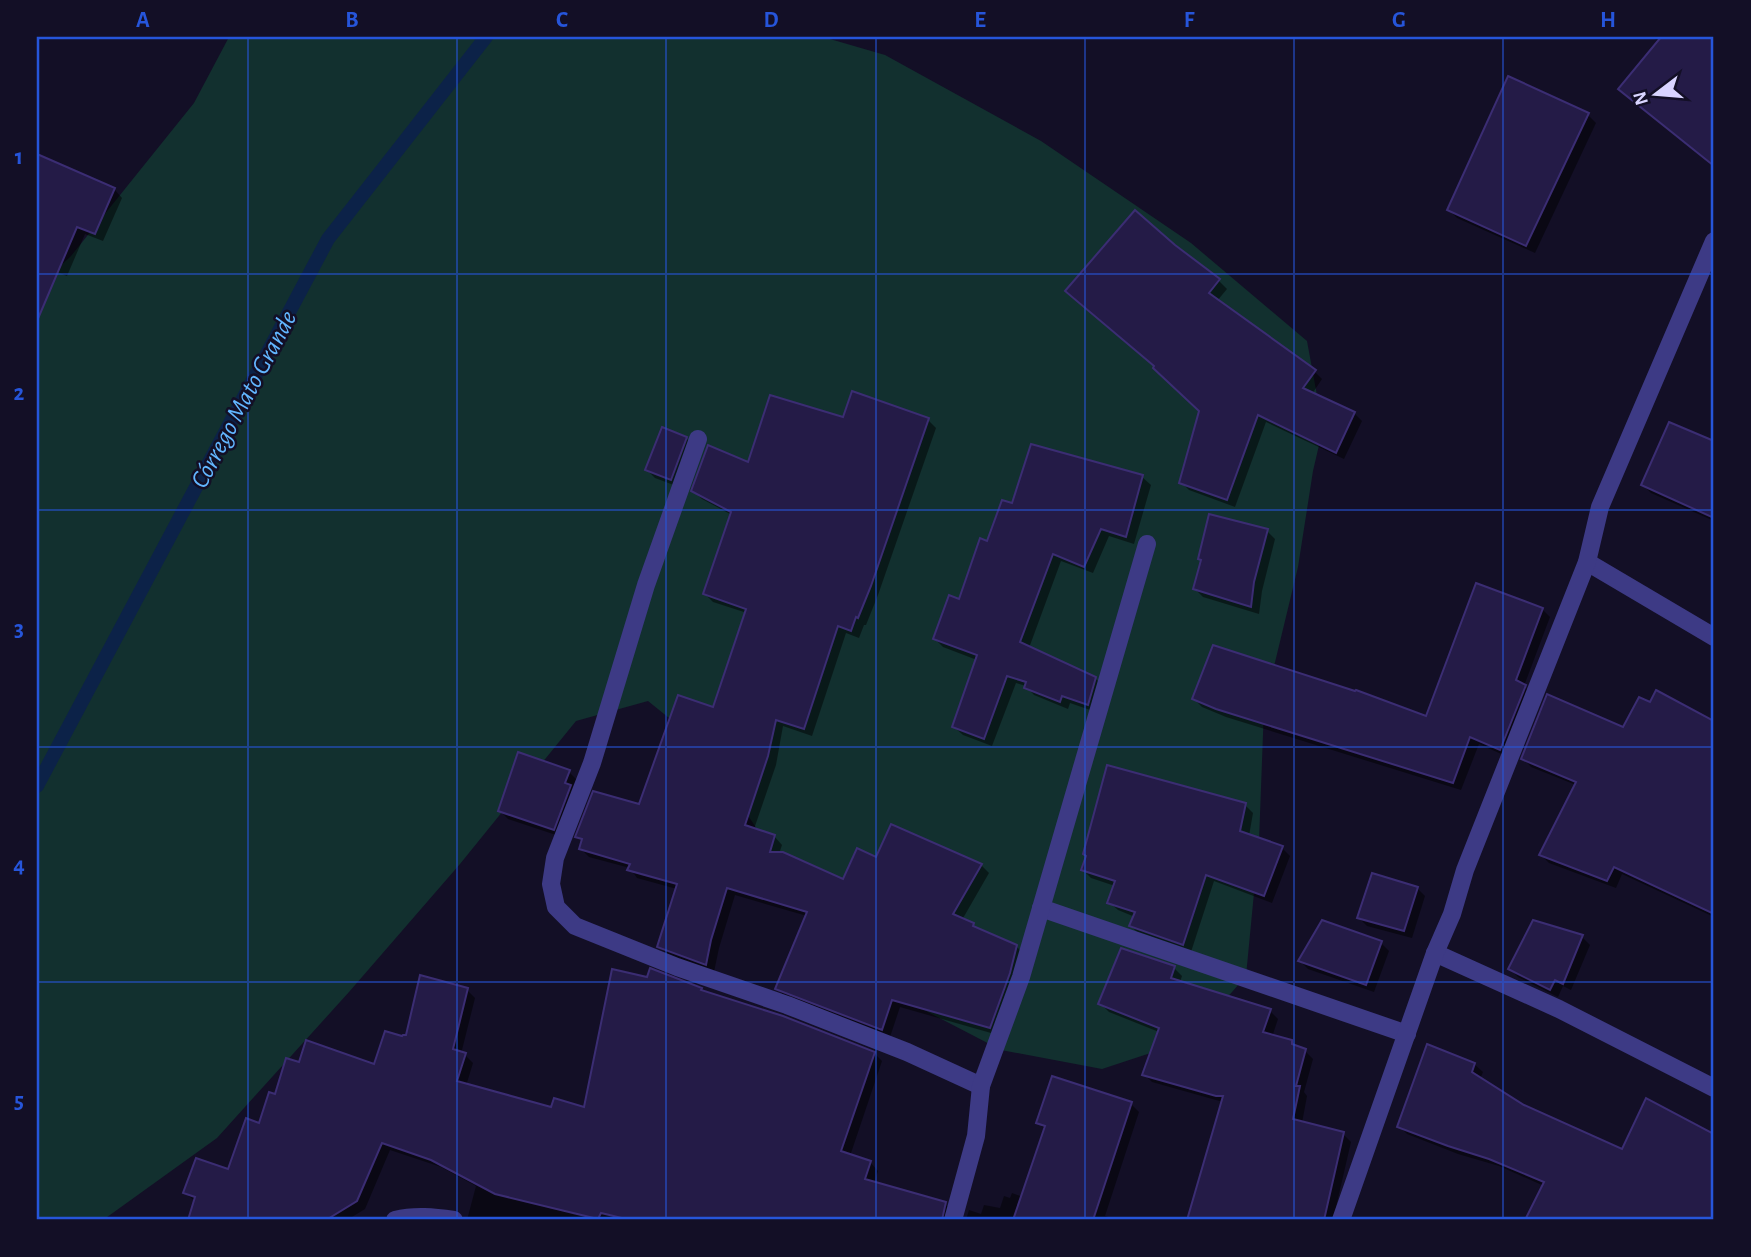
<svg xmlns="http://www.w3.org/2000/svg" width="1751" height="1257" viewBox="0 0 1751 1257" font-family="'Alegreya Sans',sans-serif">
  <rect width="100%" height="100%" fill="#130f26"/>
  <!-- green -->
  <polygon fill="#12302f" points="229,37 823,37 885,55 1041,141 1191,243 1307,341 1323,428 1313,471 1298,567 1264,708 1259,841 1246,976 1190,1040 1102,1069 1001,1050 899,997 792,882 700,743 648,701 576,721 460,864 349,992 217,1138 103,1220 37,1220 37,288 71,256 194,103"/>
  <!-- shadow -->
  <g fill="#0007">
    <polygon points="1652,37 1714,37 1714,167 1629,97 1659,42"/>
    <polygon points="1588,115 1596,123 1535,253 1457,218 1449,210"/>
    <polygon points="37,156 114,189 122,198 103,241 85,234 67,276 37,264"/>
    <polygon points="1174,246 1219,281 1227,289 1217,301 1314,371 1322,379 1312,394 1354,413 1362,421 1344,459 1266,422 1235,507 1189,490 1181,482 1201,411"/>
    <polygon points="844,419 928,420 936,428 878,595 866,625 864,625 859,638 846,633 812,736 783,726 776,765 754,829 774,836 782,845 779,854 844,881 877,859 981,865 989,873 962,920 973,925 978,930 1016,946 1025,955 998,1035 900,1007 890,1037 785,997 777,988 807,916 735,895 719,948 714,972 667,954 659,946 677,889 637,878 630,868 589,857 581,849 583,842 577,837 640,806 714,709 747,613 713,602 705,594 732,515 702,499 693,491"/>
    <polygon points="1670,424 1714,443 1714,521 1651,493 1643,485"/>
    <polygon points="686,438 694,446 679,487 655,478 647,470"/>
    <polygon points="1032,446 1142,477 1151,485 1134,544 1109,536 1093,573 1061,561 1029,648 1095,678 1104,687 1096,712 1070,703 1068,709 1034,695 1026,686 1016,683 992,746 963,735 954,727 977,660 943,647 935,639 960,601 988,543 1013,505"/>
    <polygon points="1267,531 1275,539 1262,591 1259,614 1203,597 1195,589 1203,562 1200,559"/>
    <polygon points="1542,609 1550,617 1524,686 1533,695 1508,757 1479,744 1461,790 1226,717 1202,707 1194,699 1427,718"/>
    <polygon points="1653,700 1714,726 1714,917 1622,874 1616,888 1549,863 1541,855 1576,785 1531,767 1523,758 1624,730 1650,705"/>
    <polygon points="569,772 577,780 562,837 508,819 500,811"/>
    <polygon points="1245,805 1253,813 1249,836 1282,848 1290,856 1272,903 1214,881 1191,952 1139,934 1131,926 1135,917 1118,910 1109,902 1115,886 1091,878 1083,870"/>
    <polygon points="1417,888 1425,896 1412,938 1367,926 1359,918"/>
    <polygon points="1582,937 1590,945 1571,990 1563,986 1558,997 1518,977 1510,969"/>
    <polygon points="1381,943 1389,951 1374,992 1308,969 1300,961"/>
    <polygon points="1174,968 1182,976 1180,982 1270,1011 1278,1019 1272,1037 1291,1042 1297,1048 1305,1051 1313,1059 1304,1092 1307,1096 1302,1123 1343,1134 1351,1142 1333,1220 1243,1220 1248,1201 1223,1102 1152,1082 1144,1074 1159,1032 1109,1012 1101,1004"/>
    <polygon points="701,989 704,992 874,1053 882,1061 850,1156 870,1162 878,1171 874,1183 945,1204 953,1212 952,1220 795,1220 781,1045 746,1220 580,1220 564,1217 563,1220 467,1220 476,1186 441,1167 390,1150 365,1209 347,1220 190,1220 196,1202 185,1193 229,1171 260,1125 276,1096 300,1064 375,1066 404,1039 467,990 475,998 461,1054 465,1055 473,1063 466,1086 552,1109 585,1109"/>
    <polygon points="1474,1064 1483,1072 1480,1079 1523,1107 1623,1152 1678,1162 1714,1178 1714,1220 1527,1220 1544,1186 1499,1166 1458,1154 1407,1134 1399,1126"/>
    <polygon points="1131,1104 1139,1112 1105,1216 1117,1220 966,1220 969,1210 981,1214 984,1205 1000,1208 1004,1196 1010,1198 1012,1193 1023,1197 1046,1130 1038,1123"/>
  </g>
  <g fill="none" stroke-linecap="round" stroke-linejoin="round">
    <!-- stream -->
    <polyline stroke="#0c2248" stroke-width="14" points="37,786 328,239 486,37"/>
  </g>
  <!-- building -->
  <g fill="#241b47" stroke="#3b2d73" stroke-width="2">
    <polygon points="1661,37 1714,37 1714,166 1618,89"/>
    <polygon points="1508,76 1589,113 1526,246 1447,210"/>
    <polygon points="37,154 115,188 95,234 77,227 37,321"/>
    <polygon points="1135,210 1175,245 1220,279 1209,293 1316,370 1303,388 1355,412 1336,453 1258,415 1227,500 1179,483 1199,411 1153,368 1154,366 1065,291"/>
    <polygon points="852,391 929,418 871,586 858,618 856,617 851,631 838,626 804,729 776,720 768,756 745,825 775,835 770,852 783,852 843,879 857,848 876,857 891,824 982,864 953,914 974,923 973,926 1017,945 1010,973 990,1028 892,1000 882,1030 775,989 807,912 727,888 711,940 706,965 657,947 677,884 627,870 630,864 579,849 582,839 575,837 593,791 639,804 678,695 713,707 746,609 703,594 731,512 691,491 708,445 748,462 770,395 843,417"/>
    <polygon points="1669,422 1714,441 1714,518 1641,485"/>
    <polygon points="662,427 687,437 671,480 645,470"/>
    <polygon points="1031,444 1143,475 1126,537 1101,529 1084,567 1053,554 1020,642 1096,677 1088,705 1062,696 1060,702 1024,688 1026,682 1007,676 984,739 952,727 977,655 933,639 949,595 959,599 980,538 987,541 1002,500 1012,503"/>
    <polygon points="1209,514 1268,529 1254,582 1251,607 1193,589 1201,560 1198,559"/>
    <polygon points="1476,583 1543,608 1516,680 1526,685 1500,750 1470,737 1453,783 1216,709 1192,699 1213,645 1355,691 1356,690 1426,716"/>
    <polygon points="1656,690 1714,721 1714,914 1614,867 1607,881 1539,855 1576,782 1521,759 1547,694 1623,727 1639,697 1650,702"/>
    <polygon points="518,752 570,770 565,783 571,785 554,830 498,811"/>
    <polygon points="1107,765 1246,803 1240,831 1283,846 1264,896 1206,875 1183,945 1129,926 1135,912 1107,903 1115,881 1081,870 1086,856 1083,854"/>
    <polygon points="1372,873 1418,887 1404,931 1357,918"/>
    <polygon points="1322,920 1382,941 1366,985 1298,961"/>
    <polygon points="1533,920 1583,935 1563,984 1555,980 1550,990 1508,969"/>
    <polygon points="1121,948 1175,966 1171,978 1271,1009 1263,1032 1292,1040 1292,1044 1306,1049 1296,1086 1300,1086 1293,1119 1344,1132 1324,1220 1187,1220 1223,1096 1216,1096 1142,1075 1159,1028 1098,1004"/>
    <polygon points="650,968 702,988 701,990 783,1016 875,1052 841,1151 871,1161 865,1179 946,1202 942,1220 630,1220 601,1213 598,1219 495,1194 431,1160 382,1143 357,1201 326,1220 188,1220 195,1197 183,1193 196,1158 228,1169 246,1118 259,1123 269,1092 275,1094 286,1058 299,1062 306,1040 374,1064 385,1031 402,1036 403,1035 406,1035 420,975 468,988 453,1049 466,1053 457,1081 551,1107 554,1098 584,1107 612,969 647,977"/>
    <polygon points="1427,1044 1475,1063 1472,1072 1524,1105 1622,1149 1646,1098 1714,1134 1714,1220 1525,1220 1544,1182 1489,1159 1448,1146 1397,1127"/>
    <polygon points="1052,1076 1132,1102 1093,1220 1013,1220 1045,1126 1036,1123"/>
  </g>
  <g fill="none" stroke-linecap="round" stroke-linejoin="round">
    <!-- minor -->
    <g stroke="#3d3a85" stroke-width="18">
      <polyline points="698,439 646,585 592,763 555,858 551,884 556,907 575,926 677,967 787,1005 907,1052 981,1086"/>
      <polyline points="1587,562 1714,637"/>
      <polyline points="1041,908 1407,1034"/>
      <polyline points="1435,953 1559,1009 1714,1088"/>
      <path d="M395,1220c20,-5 39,-3 59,0"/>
      <polyline points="953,1220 976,1136 981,1086 1021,977 1147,544"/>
      <polyline points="1341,1220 1435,953 1452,914 1465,870 1587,562 1600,507 1714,241"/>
    </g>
  </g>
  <!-- grid -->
  <path fill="none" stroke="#2655da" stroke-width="2" stroke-opacity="0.55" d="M248,37v1183M457,37v1183M666,37v1183M876,37v1183M1085,37v1183M1294,37v1183M1503,37v1183M37,274h1677M37,510h1677M37,747h1677M37,982h1677"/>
  <g text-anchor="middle" stroke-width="5" stroke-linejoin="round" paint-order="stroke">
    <!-- water labels -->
    <g font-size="26" font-style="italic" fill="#62b6ff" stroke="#130f26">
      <text transform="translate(243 399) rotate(-62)" y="9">Córrego Mato Grande</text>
    </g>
  </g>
  <!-- border -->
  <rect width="1751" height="1257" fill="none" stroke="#130f26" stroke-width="77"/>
  <!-- north arrow -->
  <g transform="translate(1656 94) rotate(254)" stroke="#130f26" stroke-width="5" paint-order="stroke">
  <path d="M0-5L12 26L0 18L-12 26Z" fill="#d9d4ff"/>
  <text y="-10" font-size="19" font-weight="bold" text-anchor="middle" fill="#d9d4ff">N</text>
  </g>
  <rect x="38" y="38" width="1674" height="1180" fill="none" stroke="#2655da" stroke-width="2.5"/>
  <g font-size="23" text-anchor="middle" font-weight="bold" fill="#2655da">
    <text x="143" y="27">A</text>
    <text x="352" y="27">B</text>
    <text x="562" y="27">C</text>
    <text x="771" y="27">D</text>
    <text x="980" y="27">E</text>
    <text x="1189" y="27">F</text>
    <text x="1399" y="27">G</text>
    <text x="1608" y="27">H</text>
    <text x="19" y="164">1</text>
    <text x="19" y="400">2</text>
    <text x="19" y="636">3</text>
    <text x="19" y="872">4</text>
    <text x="19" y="1108">5</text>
  </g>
</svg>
